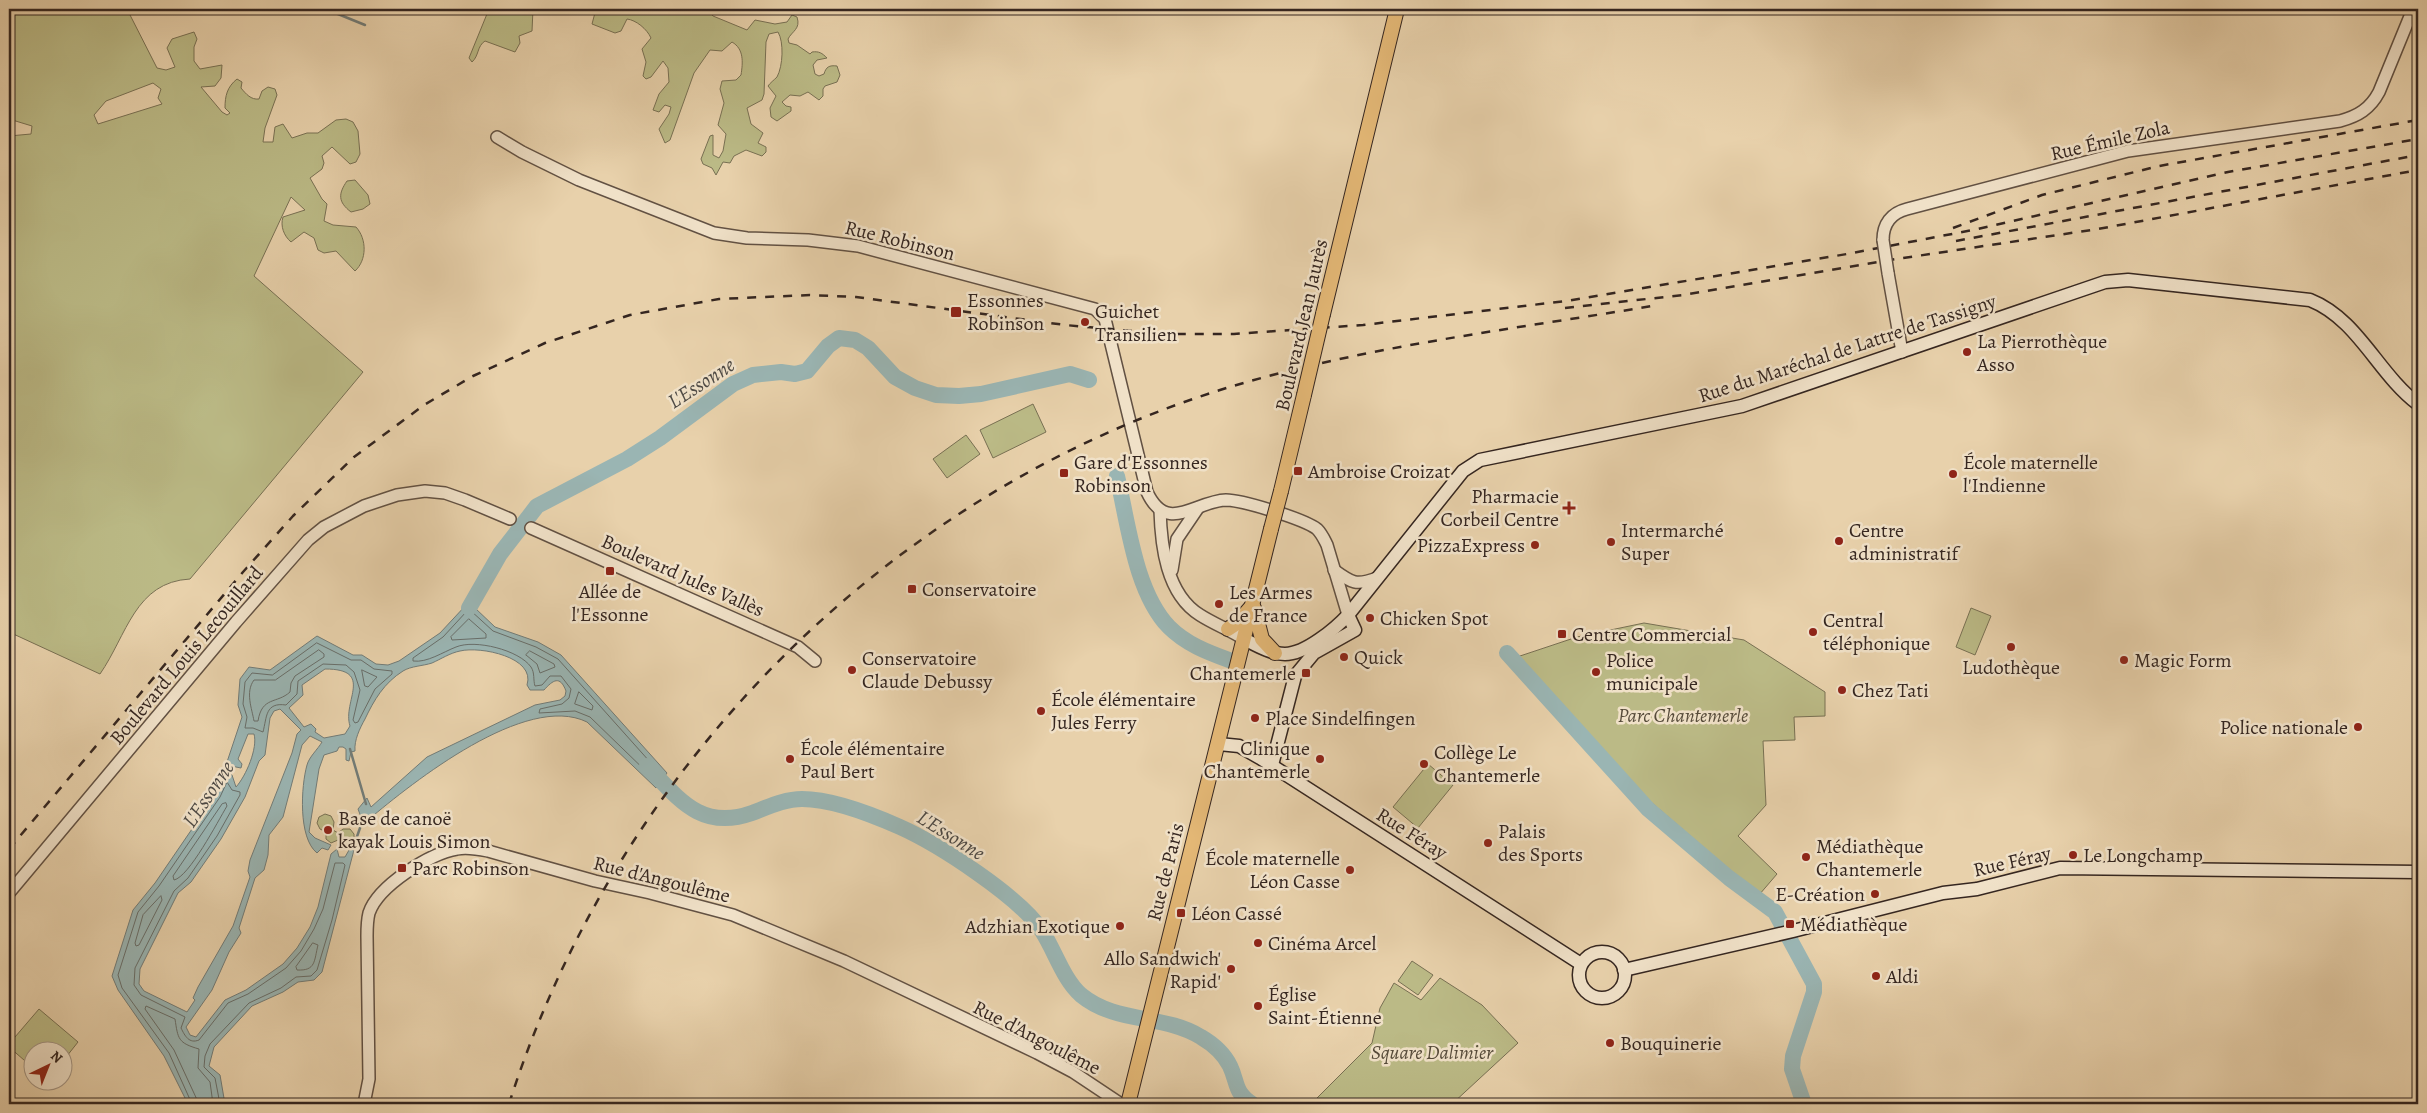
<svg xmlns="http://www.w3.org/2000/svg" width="2427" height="1113" viewBox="0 0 2427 1113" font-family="Alegreya,serif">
  <rect width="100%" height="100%" fill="#e8d1ab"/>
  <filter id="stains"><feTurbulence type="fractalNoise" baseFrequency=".004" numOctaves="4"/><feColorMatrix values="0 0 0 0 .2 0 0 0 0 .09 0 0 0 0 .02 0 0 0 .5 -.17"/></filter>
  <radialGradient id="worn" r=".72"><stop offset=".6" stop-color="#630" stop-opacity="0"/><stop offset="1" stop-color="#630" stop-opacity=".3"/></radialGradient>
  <!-- green -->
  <g fill="#bbba86" stroke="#787053" fill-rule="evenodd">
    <path d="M9,9h101l19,4 28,55 9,2 9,-3 -8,-19 5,-9 22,-7 3,7 -3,8v14l6,8 22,-4 -1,13 -6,8 -14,1 21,25 5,3 3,-2 -5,-5c0,-12 2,-21 12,-29l5,3 -1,6c5,6 10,12 18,11l3,-8 6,-4 7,2 2,6 -12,33 -2,14h10l2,-15 8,-3 9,14 15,-5h11l18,-13 10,-1 7,3 5,9 2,23 -4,8 -6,2 -18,-17 -10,9 2,7 -2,6 -12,9 12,21 5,5 -3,17 9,4 23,2c11,12 11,33 -1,44l-19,-20 -12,2 -6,-3 -4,-12 -10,-6 -13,10c-7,-6 -11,-16 -8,-25l22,-7 -14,-13 -37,79 109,96 -173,207c-55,3 -63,56 -90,95l-91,-42v-496l22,-2 1,-8 -23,-7zM153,83l8,6 -3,9 4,6 -64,20 -4,-9 12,-14z"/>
    <path d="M489,9h44l-1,22 -13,5 1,7 -5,9 -30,-11c-8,5 -6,15 -13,21l-3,-4z"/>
    <path d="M596,9h111l6,7 34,14 8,-10 20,4 12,-2 5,-7 5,2c4,12 -5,14 -9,22l1,4 8,2 13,9 2,-2c7,-1 10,1 15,6l-10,2 -4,5 2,9 4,2 5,-2c2,-7 5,-9 13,-8l3,9 -3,7 -12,4 -2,3v7l-4,4 -11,-8 -8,4 -10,-1 -8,7 4,4 5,1v4l-14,10 -6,-4 -1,-9 6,-12 -8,-10c2,-3 6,-6 9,-9 6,-11 7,-35 1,-45l-9,2 -3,8 -2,52 -2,6 -15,8 4,16 12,9 -5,10 8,4v5l-4,4 -16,-6 -12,6 -4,7 -7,-1 -7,13 -4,-7 -9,-4 -2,-5 9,-23 3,-1v20l6,3 4,-7 3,-17 -8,-9 6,-22 -4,-14 2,-8 14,-1 5,-5c2,-13 3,-26 -9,-33l-10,9 -12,-1 -16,23 -24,67 -5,3 -6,-14 10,-15 2,-7 -6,-2 -6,7 -6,-2 6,-16 10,-12 -1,-14 -5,-7 -12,16 -5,2 -3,-3 3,-14 -4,-13 9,-11c-4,-9 -15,-18 -24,-19l-6,12 -6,2 -23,-9z"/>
    <path d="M355,180l13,15 2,9 -7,5 -12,3c-13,-10 -13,-18 -4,-31z"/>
    <polygon points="1033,404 1046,432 993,458 980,430"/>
    <polygon points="966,435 980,454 947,478 933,459"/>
    <polygon points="1971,608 1991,616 1975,655 1956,647"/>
    <polygon points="1644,623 1744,640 1825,692 1825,716 1794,717 1795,740 1763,741 1766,805 1738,836 1777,874 1759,895 1638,791 1517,657 1577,637"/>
    <polygon points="1428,764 1453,785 1418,828 1393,807"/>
    <polygon points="325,814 331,816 334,822 333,830 338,833 343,829 350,829 354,834 354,841 349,845 342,845 338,840 331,843 326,839 326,832 320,829 317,823 319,817"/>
    <polygon points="1412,961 1433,975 1418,995 1398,981"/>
    <polygon points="1440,978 1482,1005 1518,1043 1452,1104 1311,1104 1372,1043 1380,1008 1394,983 1421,1000"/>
    <polygon points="39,1009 78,1042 63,1061 62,1050 32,1050 32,1067 9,1047 9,1044"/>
  </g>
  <!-- water -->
  <path fill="#9ab5b3" stroke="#727c78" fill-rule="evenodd" d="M480,590l-5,18 20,19 43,15 23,13 106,118 -11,15 -69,-66c-61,-30 -174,60 -219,98l-7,-3 -3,-8 9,-11 4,9 56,-50 108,-52 25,-5 5,-4 1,-5c-6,-16 -13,-11 -22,-1h-14l-3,-5c9,-28 -47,-39 -67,-34 -10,2 -19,8 -28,12 -9,3 -21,3 -29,8 -19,12 -29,29 -38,48 -5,9 -11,21 -10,32l-4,1 -2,9 -3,-1v-11l-3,-2h-4l-2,4 -13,4 -5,14 -10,63 6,6 16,7 -3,5 -6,-2 -5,5c-19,-15 -16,-67 -10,-88 2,-8 11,-16 15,-23l-12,-6 -8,9 -19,72 -14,18 -1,20 -4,15 -9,8 -16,50 2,5 -12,19 -17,38 -26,37 4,8 6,2 29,-37 21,-10 37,-26 14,-16 13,-21 8,-20 13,-53 6,-5 2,8h6l7,-12 3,1 -33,126 -8,8 -16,2 -15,10 -31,14 -38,41 -5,19 11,9 5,29h-37l-24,-48 -46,-66 -6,-14 21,-66 22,-27 61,-89 8,-23 8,4 4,12c10,-11 22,-39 18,-53h-6l-10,25 4,5 -1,4 -15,-3 16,-48 -4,-12 2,-26 9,-12 21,3 47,-34 36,19h9l14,9 12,1 11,-4 41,-28zM325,669c50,0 17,32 25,57l-5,8 -21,4 -9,-6 1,-3 -5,-5 -7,3 -15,-19 14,-13 -1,-10zM280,709l21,21 -4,4 -5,19 -42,107 -2,11 2,6 -17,49 -35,61 -5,11 2,2 -8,12 -43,-21 -5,-7 1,-15 38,-76 13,-11 30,-43 24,-42 14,-36 6,-6 5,-37 4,-7z"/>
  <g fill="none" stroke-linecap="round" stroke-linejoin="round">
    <!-- shore -->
    <g stroke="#686e6a" stroke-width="1">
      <path d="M470,610l23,21 43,16 22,12 101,113 -2,6 -3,1 -64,-62 -15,-6 -36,2 1,-4 22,-5 7,-6 2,-9 -10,-13h-11l-8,9 -7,1c-2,-6 0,-13 -4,-19 -12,-17 -56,-28 -75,-20 -13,5 -29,16 -43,14v-3l30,-21 24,-26z"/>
      <polygon points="469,619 486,634 486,638 452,640 451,637"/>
      <path d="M317,643l34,17h10l13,9 18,2v3l-17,15 -17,33 -3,1 -2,-3 7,-30 -6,-18 -8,-7 -23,-1 -25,17 -1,13 -11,11c-21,-3 -19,12 -23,27l-10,-4h-8l2,-11 -4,-13 2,-22 7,-9 20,2z"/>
      <path d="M319,650l5,4v3l-29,19 -4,7 -1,9c-13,12 -28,4 -32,29h-4c-2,-12 -9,-29 0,-41h21z"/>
      <polygon points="530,651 554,664 555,667 540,673 537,664 526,655"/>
      <polygon points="362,670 377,677 368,687 365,686"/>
      <polygon points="579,692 593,706 592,710 575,704"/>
      <path d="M226,803l1,3c-9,15 -38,71 -53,74l-1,-4 49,-72z"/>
      <polygon points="161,896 162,900 139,945 136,946 135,943 143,915"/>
      <path d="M313,943l5,2c-4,16 -2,26 -21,25l-1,-3z"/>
      <path d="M192,1104l-23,-51 -47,-65 -4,-13 20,-63 21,-26 61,-89 7,-15 5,8 8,2v3l-23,41 -29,42 -14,13 -39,77 -1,17 7,10 44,22 -4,11c4,8 8,16 18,12l29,-37 20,-9 38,-26 15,-17 13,-22 9,-20 12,-46h8l2,2 -13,55 -15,50 -6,6 -15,1 -15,11 -32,15 -39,41 -5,12 -1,11 11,11 5,26"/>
      <path d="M199,1104l-25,-54 -29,-41 1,-3 29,13c3,20 3,24 24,30l-1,19 12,14 3,22"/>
    </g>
    <!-- stream -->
    <g stroke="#727c78" stroke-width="2.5">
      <polyline points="284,9 333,12 365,25"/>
      <polyline points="350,749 366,804"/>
      <polyline points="353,848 360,828"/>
    </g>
    <!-- river -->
    <g stroke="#9ab5b3" stroke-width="16">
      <path d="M1117,476c11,46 18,116 52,151 17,17 38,25 60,33"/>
      <polyline points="469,608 500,554 537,506 627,459 660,438 733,384 753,375 781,372 795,374 807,371 828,346 839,338 855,340 868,348 895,377 915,388 936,395 959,396 981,394 1070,374 1089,380"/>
      <polyline points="1507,653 1648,809 1729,878 1775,912 1814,984 1814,992 1793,1056 1792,1069 1804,1104"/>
      <path d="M647,766c32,33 54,65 105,47 16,-6 33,-14 50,-14 29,0 71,16 98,28 38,17 120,70 142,104 13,20 21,48 39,64 35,29 83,19 120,42 12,7 23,17 29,29 8,17 4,26 22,38"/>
    </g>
    <defs>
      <g id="tertiary">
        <path d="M497,137l25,15 57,28 135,53 33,5 61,2 50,6 237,63 10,10 42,173c20,43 48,9 79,8 16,0 78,19 91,29 5,5 7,10 10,16l21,70"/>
        <path d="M1883,240c0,-16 8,-27 24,-31l221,-58 212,-30c18,-5 30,-12 39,-29l34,-83"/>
        <polyline points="1888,273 1902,352"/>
        <path d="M1160,510c1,35 6,84 40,105 14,9 30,15 44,24"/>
        <polyline points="531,528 798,647 815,661"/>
        <polyline points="1172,570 1177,539 1198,508"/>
        <path d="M1334,570c18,13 22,16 43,8"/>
        <polyline points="9,893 236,622 308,540 324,527 364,506 397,495 425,491 445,493 465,500 510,519"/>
        <path d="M364,1104l5,-25 -2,-143c0,-7 0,-15 2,-23 9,-27 61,-60 88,-64 10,-2 21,0 31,2l107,30 55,12 83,22 111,46 193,92 36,19 48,32"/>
      </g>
      <g id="secondary">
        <path d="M1244,639c12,6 27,15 41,15 20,0 50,-25 63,-39l115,-144 17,-11 262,-54 363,-124 23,-2 182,20c48,19 68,74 108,104"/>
        <polyline points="1219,744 1239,746 1260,758 1581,964"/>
        <polyline points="1272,765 1295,676 1314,653 1355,630 1348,615"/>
        <circle cx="1602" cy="975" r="23"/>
        <polyline points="1624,970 1793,931 1943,893 1977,889 2060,868 2418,872"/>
      </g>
      <g id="primary">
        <polyline points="1323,314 1397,9"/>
        <polyline points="1281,491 1304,395"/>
        <polyline points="1254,608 1262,639 1275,653"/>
        <polyline points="1228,629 1237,623 1251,607"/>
        <polyline points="1128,1104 1271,529"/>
      </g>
    </defs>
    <!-- tertiary casing -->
    <use href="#tertiary" stroke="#625143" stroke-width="14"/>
    <!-- secondary casing -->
    <use href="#secondary" stroke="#352620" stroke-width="15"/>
    <!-- primary casing -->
    <use href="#primary" stroke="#352620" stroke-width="16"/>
    <!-- tertiary -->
    <use href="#tertiary" stroke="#f0e1c8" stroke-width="11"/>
    <!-- secondary -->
    <use href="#secondary" stroke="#f0e1c8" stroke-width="12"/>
    <!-- primary -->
    <use href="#primary" stroke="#e4b876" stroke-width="14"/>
    <!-- rail -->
    <g stroke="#352620" stroke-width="2.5" stroke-dasharray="9 9" stroke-linecap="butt">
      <polyline points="1953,228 2042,195 2159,166 2418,120"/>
      <polyline points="1956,241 2418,155"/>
      <polyline points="1565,308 1683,295 1890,260 2098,229 2418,170"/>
      <polyline points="9,849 243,572 293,516 354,457 424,405 473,376 545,343 630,315 719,299 810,295 856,297 1065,325 1166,334 1234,334 1363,325 1566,301 1847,254 1978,229 2228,172 2418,139"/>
      <path d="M509,1104c106,-334 375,-608 711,-714 138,-43 289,-60 432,-84"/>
    </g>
    <defs>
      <polyline id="tertiary-bridge" points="1883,240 1888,273"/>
      <g id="primary-bridge">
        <polyline points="1304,395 1323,314"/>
        <polyline points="1271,529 1281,491"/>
      </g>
    </defs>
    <!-- tertiary-bridge casing -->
    <use href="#tertiary-bridge" stroke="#625143" stroke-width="14" stroke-linecap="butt"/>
    <!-- primary-bridge casing -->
    <use href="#primary-bridge" stroke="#352620" stroke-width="16" stroke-linecap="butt"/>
    <!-- tertiary-bridge -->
    <use href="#tertiary-bridge" stroke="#f0e1c8" stroke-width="11"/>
    <!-- primary-bridge -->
    <use href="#primary-bridge" stroke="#e4b876" stroke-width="14"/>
  </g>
  <!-- markers -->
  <g fill="#8f2418" stroke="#f0e1c8" stroke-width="2">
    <rect x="950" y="306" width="12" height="12" rx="2.5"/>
    <circle cx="1085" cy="322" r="5"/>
    <circle cx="1967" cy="352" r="5"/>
    <rect x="1293" y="466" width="10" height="10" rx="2.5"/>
    <rect x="1059" y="468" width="10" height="10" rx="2.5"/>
    <circle cx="1953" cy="474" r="5"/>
    <path d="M1566.5 500.5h5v5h5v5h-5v5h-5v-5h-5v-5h5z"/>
    <circle cx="1839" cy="541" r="5"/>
    <circle cx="1611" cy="542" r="5"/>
    <circle cx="1535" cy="545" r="5"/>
    <rect x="605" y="566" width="10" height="10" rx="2.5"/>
    <rect x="907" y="584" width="10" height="10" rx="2.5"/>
    <circle cx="1219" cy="604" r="5"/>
    <circle cx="1370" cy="618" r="5"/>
    <circle cx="1813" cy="632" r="5"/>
    <rect x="1557" y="629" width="10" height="10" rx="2.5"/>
    <circle cx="2011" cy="647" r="5"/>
    <circle cx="1344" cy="657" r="5"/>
    <circle cx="2124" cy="660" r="5"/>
    <circle cx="852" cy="670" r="5"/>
    <circle cx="1596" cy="672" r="5"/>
    <rect x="1301" y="668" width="10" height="10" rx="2.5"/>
    <circle cx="1842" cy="690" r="5"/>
    <circle cx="1041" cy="711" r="5"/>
    <circle cx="1255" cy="718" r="5"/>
    <circle cx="2358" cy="727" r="5"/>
    <circle cx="790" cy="759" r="5"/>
    <circle cx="1320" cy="759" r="5"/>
    <circle cx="1424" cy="764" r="5"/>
    <circle cx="328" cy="830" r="5"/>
    <circle cx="1488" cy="843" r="5"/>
    <circle cx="2073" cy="855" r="5"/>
    <circle cx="1806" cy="857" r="5"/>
    <rect x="397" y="863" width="10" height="10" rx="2.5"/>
    <circle cx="1350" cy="870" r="5"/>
    <circle cx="1875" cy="894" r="5"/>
    <rect x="1176" y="908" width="10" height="10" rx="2.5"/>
    <rect x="1785" y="919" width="10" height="10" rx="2.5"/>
    <circle cx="1120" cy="926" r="5"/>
    <circle cx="1258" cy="943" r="5"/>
    <circle cx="1231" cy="969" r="5"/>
    <circle cx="1876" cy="976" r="5"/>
    <circle cx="1258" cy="1006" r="5"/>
    <circle cx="1610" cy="1043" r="5"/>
  </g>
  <g text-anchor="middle" stroke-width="5" stroke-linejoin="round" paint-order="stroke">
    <!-- street labels -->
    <g font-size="20" fill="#352620" stroke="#f0e1c8">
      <text transform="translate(2110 140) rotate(-13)" y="7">Rue Émile Zola</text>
      <text transform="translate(900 240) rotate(14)" y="7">Rue Robinson</text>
      <text transform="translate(1301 325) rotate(-77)" y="7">Boulevard Jean Jaurès</text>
      <text transform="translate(1847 348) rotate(-18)" y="7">Rue du Maréchal de Lattre de Tassigny</text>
      <text transform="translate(683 575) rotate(24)" y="7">Boulevard Jules Vallès</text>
      <text transform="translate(186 655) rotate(-50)" y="7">Boulevard Louis Lecouillard</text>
      <text transform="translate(1412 833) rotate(32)" y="7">Rue Féray</text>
      <text transform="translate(2012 861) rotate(-13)" y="7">Rue Féray</text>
      <text transform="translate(1165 872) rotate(-76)" y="7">Rue de Paris</text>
      <text transform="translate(662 879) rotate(14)" y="7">Rue d'Angoulême</text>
      <text transform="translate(1037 1037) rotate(27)" y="7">Rue d'Angoulême</text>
    </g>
    <!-- poi labels -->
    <g font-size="20" fill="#352620" stroke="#f0e1c8" text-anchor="start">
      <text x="967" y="307">Essonnes<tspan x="967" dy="23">Robinson</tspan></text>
      <text x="1095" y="318">Guichet<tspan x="1095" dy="23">Transilien</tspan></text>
      <text x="1977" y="348">La Pierrothèque<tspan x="1977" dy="23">Asso</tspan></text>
      <text x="1074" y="469">Gare d'Essonnes<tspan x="1074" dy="23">Robinson</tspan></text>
      <text x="1963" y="469">École maternelle<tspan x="1963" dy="23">l'Indienne</tspan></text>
      <text x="1308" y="478">Ambroise Croizat</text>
      <text x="1559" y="503" text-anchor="end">Pharmacie<tspan x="1559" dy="23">Corbeil Centre</tspan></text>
      <text x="1621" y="537">Intermarché<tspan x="1621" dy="23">Super</tspan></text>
      <text x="1849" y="537">Centre<tspan x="1849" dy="23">administratif</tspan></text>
      <text x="1525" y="552" text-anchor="end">PizzaExpress</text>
      <text x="922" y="596">Conservatoire</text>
      <text x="610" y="598" text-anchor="middle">Allée de<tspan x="610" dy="23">l'Essonne</tspan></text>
      <text x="1229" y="599">Les Armes<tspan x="1229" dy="23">de France</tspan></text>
      <text x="1380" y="625">Chicken Spot</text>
      <text x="1823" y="627">Central<tspan x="1823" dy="23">téléphonique</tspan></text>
      <text x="1572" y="641">Centre Commercial</text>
      <text x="1354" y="664">Quick</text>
      <text x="862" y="665">Conservatoire<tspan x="862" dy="23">Claude Debussy</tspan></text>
      <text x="1606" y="667">Police<tspan x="1606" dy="23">municipale</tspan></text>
      <text x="2134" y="667">Magic Form</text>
      <text x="2011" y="674" text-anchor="middle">Ludothèque</text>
      <text x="1296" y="680" text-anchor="end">Chantemerle</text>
      <text x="1852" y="697">Chez Tati</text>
      <text x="1051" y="706">École élémentaire<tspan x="1051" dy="23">Jules Ferry</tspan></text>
      <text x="1265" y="725">Place Sindelfingen</text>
      <text x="2348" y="734" text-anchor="end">Police nationale</text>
      <text x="800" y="755">École élémentaire<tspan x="800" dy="23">Paul Bert</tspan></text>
      <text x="1310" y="755" text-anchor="end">Clinique<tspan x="1310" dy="23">Chantemerle</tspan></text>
      <text x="1434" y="759">Collège Le<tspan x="1434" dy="23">Chantemerle</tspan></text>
      <text x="338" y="825">Base de canoë<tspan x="338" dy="23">kayak Louis Simon</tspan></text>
      <text x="1498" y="838">Palais<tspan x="1498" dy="23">des Sports</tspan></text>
      <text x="1816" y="853">Médiathèque<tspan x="1816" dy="23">Chantemerle</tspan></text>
      <text x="2083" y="862">Le Longchamp</text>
      <text x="1340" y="865" text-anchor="end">École maternelle<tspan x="1340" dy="23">Léon Casse</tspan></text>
      <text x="412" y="875">Parc Robinson</text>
      <text x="1865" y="901" text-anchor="end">E-Création</text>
      <text x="1191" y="920">Léon Cassé</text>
      <text x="1800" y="931">Médiathèque</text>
      <text x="1110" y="933" text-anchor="end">Adzhian Exotique</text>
      <text x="1268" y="950">Cinéma Arcel</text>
      <text x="1221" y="965" text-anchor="end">Allo Sandwich'<tspan x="1221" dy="23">Rapid'</tspan></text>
      <text x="1886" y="983">Aldi</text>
      <text x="1268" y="1001">Église<tspan x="1268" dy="23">Saint-Étienne</tspan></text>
      <text x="1620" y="1050">Bouquinerie</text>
    </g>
    <!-- park labels -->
    <g font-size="20" font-style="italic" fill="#564b3a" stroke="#f0e1c8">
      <text x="1683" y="722">Parc Chantemerle</text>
      <text x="1432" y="1059">Square Dalimier</text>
    </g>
    <!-- water labels -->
    <g font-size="21" font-style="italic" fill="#4e4a45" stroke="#f0e1c8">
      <text transform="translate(701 383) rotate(-33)" y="7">L'Essonne</text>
      <text transform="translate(208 794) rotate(-56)" y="7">L'Essonne</text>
      <text transform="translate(951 835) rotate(32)" y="7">L'Essonne</text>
    </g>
  </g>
  <!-- margin -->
  <rect width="2427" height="1113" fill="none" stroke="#e8d1ab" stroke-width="30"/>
  <rect x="10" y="10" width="2407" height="1093" fill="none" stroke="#352620" stroke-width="2.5"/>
  <rect x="15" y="15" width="2397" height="1083" fill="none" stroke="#352620"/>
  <!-- north arrow -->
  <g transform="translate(48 1066) rotate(43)"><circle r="24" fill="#f0e1c8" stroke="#a59685"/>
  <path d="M0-4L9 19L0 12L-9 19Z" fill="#8f2418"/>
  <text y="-8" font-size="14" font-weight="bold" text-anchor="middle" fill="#352620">N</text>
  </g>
  <rect width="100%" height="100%" filter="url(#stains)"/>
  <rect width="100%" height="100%" fill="url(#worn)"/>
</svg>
